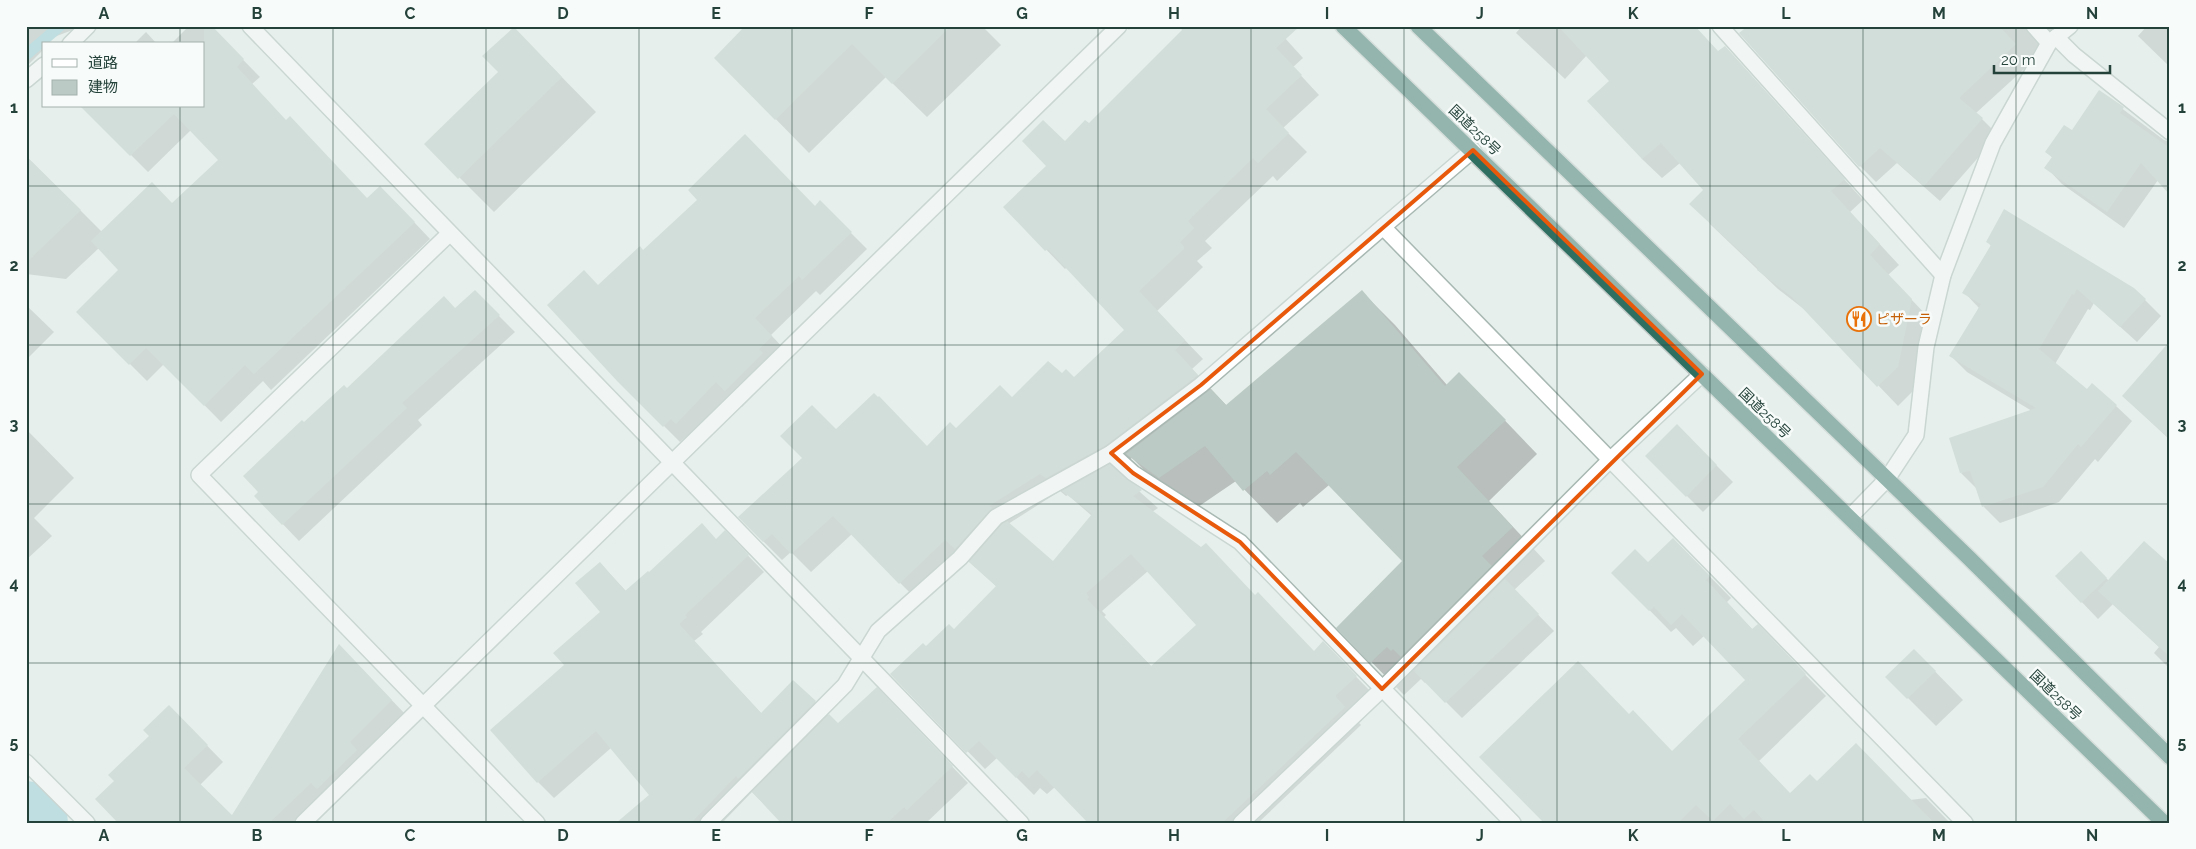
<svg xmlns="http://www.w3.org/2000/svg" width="2196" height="849" viewBox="0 0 2196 849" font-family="Raleway,'Noto Sans JP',sans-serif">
  <rect width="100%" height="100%" fill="#e6efeb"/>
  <!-- shadow -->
  <g fill="#0003" fill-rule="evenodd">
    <polygon points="26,26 83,26 41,42 44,49 26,67"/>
    <polygon points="189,26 210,26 260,77 252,84 286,121 368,200 397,204 430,239 271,390 263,381 221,422 164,364 147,381 78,312 120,270 99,248 66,279 26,274 26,156 102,232 173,205 219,160 191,130 148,172 82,106 204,106 204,44 171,44"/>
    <polygon points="748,26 982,26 1001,45 927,117 886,77 809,153 716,58"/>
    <polygon points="1125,26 1132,26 1129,30"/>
    <path d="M1179,26h95l29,32 -10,9 26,28 -36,33 24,24 -30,29 -4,-5 -68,65 7,7 -15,13 6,6 -46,44 46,48 -11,10 35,37 135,-114 33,33 52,60 45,22 45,47 -48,47 56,60 -31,29 40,41 -92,87 -36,-36 -1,1 -4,-4 -17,16 -66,-67 65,-67 -74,-76 -26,22 -3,-4 -23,20 -41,-42 -44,30 -32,-25 -28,-28 -18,11 44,39 -6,4 103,84 59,56 9,-9 50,51 -22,20 10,11 -103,98h-168l-35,-36 -8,7 -7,-6 -6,7 -37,-37 -12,11 -93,-95 34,-27 28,-16 43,-44 -32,-29 -46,44 -67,-68 -41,38 -20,-20 -9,8 -42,-42 96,-87 92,16 84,-48 49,-24 13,4 52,-48 -59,-64 -2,2 -60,-62 43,-41 17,-23 24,-18 94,-94zM1060,491l6,5 2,-1 24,21 -39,47 -45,-39zM1148,571l49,54 -45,42 -48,-50 2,-2 -4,-4z"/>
    <polygon points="1522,26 1675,26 1719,53 1725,47 1863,200 1850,212 1899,265 1888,275 1931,320 1917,387 1898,406 1809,313 1778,289 1710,224 1704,190 1680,163 1662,178 1642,159 1611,81 1587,55 1565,79 1516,33"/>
    <polygon points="1750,26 2082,26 2075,32 2070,27 1976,113 1998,135 1940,201 1897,163 1876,182 1860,166"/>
    <polygon points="2147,26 2170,26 2170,67 2138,36"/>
    <polygon points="146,32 157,44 134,44"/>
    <polygon points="548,63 596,112 494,212 426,144"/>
    <polygon points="2100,92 2164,140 2170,142 2170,192 2158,180 2124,228 2062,184 2046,167 2053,158 2046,152 2072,131"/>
    <polygon points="820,202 867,249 820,295 816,291 771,335 788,353 774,366 778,370 742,407 733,397 693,440 688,435 680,442 618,380 599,286 643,252 815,207"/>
    <polygon points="1987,241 2145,300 2161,316 2137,342 2094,303 2090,310 2088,309 2055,364 2087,391 2116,406 2132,421 2098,462 2095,459 2059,502 2000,523 1984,507 1977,489 1961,473 2032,411 1967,372 1951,356 1979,308 1964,292 1991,246"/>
    <polygon points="26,305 54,332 26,360"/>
    <polygon points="491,308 515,332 418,420 422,425 299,541 256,496 304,424 456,309"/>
    <polygon points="2170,360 2170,440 2123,396"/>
    <polygon points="1677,426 1733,482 1703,512 1647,456"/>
    <polygon points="26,429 74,478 34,518 52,536 26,560"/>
    <polygon points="725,532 764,572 701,632 703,634 694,641 762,714 815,702 838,725 893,705 968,783 926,823 783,823 752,792 722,823 618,823 651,795 611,748 554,798 538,782 565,665 602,612 600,563 626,591 716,540"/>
    <polygon points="1673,539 1731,598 1727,602 1753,630 1779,648 1826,696 1759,761 1791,795 1817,783 1910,800 1926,798 1950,823 1545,823 1630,716 1672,752 1746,680 1704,636 1693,646 1676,628 1671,632 1613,573 1648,564"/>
    <polygon points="2081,553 2109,581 2170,566 2170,669 2154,653 2159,647 2113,604 2098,619 2057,576"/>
    <polygon points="1914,650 1963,700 1936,726 1887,677"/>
    <polygon points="355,662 408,717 365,759 373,767 315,823 120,823 185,723 223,762 200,785 232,816"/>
  </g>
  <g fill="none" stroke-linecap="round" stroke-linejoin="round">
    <!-- stream -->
    <polyline stroke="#8ec9d4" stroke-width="11" points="26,55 60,26"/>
    <!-- river -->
    <polyline stroke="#8ec9d4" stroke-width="70" points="26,816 33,823"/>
  </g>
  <!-- building -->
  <g fill="#bbcac4" fill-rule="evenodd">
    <polygon points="204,26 212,26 244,59 237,67 286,120 290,116 367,198 380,186 415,222 254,374 245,365 204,406 146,348 129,365 76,312 118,270 91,241 152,182 172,203 218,160 174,114 130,156 80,106 204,106"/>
    <polygon points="745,26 951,26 892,84 852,44 775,120 714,58"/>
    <polygon points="1186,26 1300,26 1276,48 1302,75 1266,109 1289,133 1258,163 1253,158 1188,221 1194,228 1180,242 1185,248 1139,291 1185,340 1175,350 1198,375 1106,445 1046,478 1040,474 989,506 992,508 955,549 945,540 899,584 833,516 791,554 772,534 763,542 738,517 802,458 780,436 812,405 836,429 874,393 878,397 879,396 927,446 950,422 956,428 1000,385 1012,397 1048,361 1062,373 1066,369 1074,377 1124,330 1048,249 1045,251 1003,207 1046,166 1022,141 1043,120 1065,141 1085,120 1089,123"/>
    <polygon points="1558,26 1695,26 1718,51 1725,46 1845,179 1831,191 1880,244 1870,255 1912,299 1898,367 1877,387 1792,297 1757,270 1758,268 1689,204 1703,190 1661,143 1642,159 1587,101 1609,81"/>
    <polygon points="1748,26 1999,26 2016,44 1959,98 1983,118 1924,186 1880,148 1859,167 1739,33"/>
    <polygon points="514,27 562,77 458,179 424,144 498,72 482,56"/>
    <polygon points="2099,90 2124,107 2120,113 2170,148 2170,195 2141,163 2107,212 2044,168 2052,157 2045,152 2064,125 2072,130"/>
    <polygon points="745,134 815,206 820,200 852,232 802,280 799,276 755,318 772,336 759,349 763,353 725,391 716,382 676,424 671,419 663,427 617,381 547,305 584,270 598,285 640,246 643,250 697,200 688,190"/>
    <polygon points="26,156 81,210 26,263"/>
    <polygon points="2004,209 2134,288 2146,299 2120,327 2077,289 2074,295 2072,294 2039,349 2087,389 2092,383 2117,405 2081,447 2078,444 2043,487 1982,507 1970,471 1960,473 1949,438 2036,408 1949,356 1981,304 1962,293 1991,245 1986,242"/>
    <polygon points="475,290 500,315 402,403 407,408 282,525 254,496 258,492 243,476 302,420 304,422 344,385 347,388 444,296 455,308"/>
    <polygon points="1362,290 1445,386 1459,372 1506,420 1457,467 1513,527 1482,556 1492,566 1401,657 1393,649 1391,651 1387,647 1370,663 1336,628 1402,561 1296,452 1270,475 1267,471 1243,491 1205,446 1159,478 1126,454 1211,389 1226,405"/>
    <polygon points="2170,341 2170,439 2122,396"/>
    <polygon points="1677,424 1717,465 1686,497 1645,456"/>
    <path d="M1110,464l32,26 -9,6 68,51 5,-4 49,52 3,-3 56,59 9,-10 34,35 -22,20 10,11 -123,116h-134l-51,-53 -8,8 -7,-7 -6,7 -37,-37 -13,12 -76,-79 33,-31 3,3 23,-22 5,5 42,-43 -27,-24 33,-38 5,-3 46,40 39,-47 -30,-23zM1131,554l65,71 -45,41 -64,-67 2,-2 -3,-4z"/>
    <polygon points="702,523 716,539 725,530 749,555 685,615 687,617 679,624 761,713 793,680 816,701 738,779 736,776 691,823 616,823 649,795 596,731 537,783 490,730 564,665 553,653 600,612 575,583 600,562 625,591 648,571 649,572"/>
    <polygon points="1673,538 1710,576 1706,580 1752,629 1758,624 1806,674 1738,739 1790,793 1810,774 1817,781 1856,743 1934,823 1761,823 1763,820 1754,810 1744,819 1730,804 1713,821 1696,805 1678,823 1544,823 1479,757 1578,661 1629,714 1633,710 1672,751 1745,680 1682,614 1671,625 1654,607 1649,611 1611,573 1635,549 1648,562"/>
    <polygon points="2144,541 2170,564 2170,657 2098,591"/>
    <polygon points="2081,551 2107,578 2081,603 2055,576"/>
    <polygon points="1505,579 1539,614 1445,703 1414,671"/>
    <polygon points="339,644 392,700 350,742 357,750 317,789 311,783 269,823 118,823 95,799 114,781 108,775 149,736 143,730 169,705 208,745 184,768 232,815"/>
    <polygon points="1914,649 1936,671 1907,699 1885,677"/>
    <polygon points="877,687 953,766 907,810 904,807 887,823 781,823 752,792 829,714 838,723"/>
  </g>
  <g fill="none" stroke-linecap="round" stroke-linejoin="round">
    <defs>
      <g id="minor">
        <polyline points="250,26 1021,823"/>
        <polyline points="1720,26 1943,275"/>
        <polyline points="2034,26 2049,43"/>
        <polyline points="2056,37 2074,55 2170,132"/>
        <polyline points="70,44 88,26"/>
        <polyline points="26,80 44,65"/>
        <polyline points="1473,150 1383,227 1965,823"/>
        <polyline points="449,234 199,475 537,823"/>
        <polyline points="1111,453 1133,473 1240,542 1513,823"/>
        <polyline points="1850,517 1887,479 1916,435 1926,347 1943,275 1993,143 2049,43 2070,26"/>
        <polyline points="26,762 87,823"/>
        <polyline points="303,823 1119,26"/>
        <polyline points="708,823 845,685 878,631 960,558 996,517 1111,453 1201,385 1383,227"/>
        <polyline points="1241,823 1382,689 1611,459 1702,374"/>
      </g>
      <g id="highway">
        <polyline points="1343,26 2164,823"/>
        <polyline points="1418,26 1969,558 2170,757"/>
      </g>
    </defs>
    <!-- minor casing -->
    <use href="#minor" stroke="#a8b8b2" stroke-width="18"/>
    <!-- highway casing -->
    <use href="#highway" stroke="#c2cac8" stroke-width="18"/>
    <!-- minor -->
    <use href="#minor" stroke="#fff" stroke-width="15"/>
    <!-- highway -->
    <use href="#highway" stroke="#2f6f62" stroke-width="15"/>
  </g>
  <!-- marked area -->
  <path d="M0 0H2196V849H0ZM1473,150l229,224 -320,315 -142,-147 -107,-69 -22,-20 90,-68z" fill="#e6efeb" fill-opacity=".55" fill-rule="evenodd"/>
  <path fill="none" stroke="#e8590c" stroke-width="4" stroke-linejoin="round" d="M1473,150l229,224 -320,315 -142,-147 -107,-69 -22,-20 90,-68z"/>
  <!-- grid -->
  <path fill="none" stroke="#24423a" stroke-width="1" stroke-opacity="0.55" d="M180,26v18M333,26v797M486,26v797M639,26v797M792,26v797M945,26v797M1098,26v797M1251,26v797M1404,26v797M1557,26v797M1710,26v797M1863,26v797M2016,26v797M180,106v717M26,186h2144M26,345h2144M26,504h2144M26,663h2144"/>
  <!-- icons -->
  <defs>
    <symbol id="restaurant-ring" viewBox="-11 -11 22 22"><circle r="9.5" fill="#f7fbf9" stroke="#e8710a" stroke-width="1.5"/><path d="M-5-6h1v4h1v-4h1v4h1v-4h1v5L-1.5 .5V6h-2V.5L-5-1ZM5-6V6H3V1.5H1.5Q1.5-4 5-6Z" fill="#e8710a"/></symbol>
  </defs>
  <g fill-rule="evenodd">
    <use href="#restaurant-ring" x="1845" y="305" width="28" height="28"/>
  </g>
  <g text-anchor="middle" stroke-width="5" stroke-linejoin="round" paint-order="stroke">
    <!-- street labels -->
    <g font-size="14" fill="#24423a" stroke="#f7fbf9">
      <text transform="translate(1475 130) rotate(44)" y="5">国道258号</text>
      <text transform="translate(1765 413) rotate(44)" y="5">国道258号</text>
      <text transform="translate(2056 695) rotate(44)" y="5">国道258号</text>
    </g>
    <!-- food labels -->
    <g font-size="14" fill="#c56008" stroke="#f7fbf9" text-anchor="start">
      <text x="1876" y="324">ピザーラ</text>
    </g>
  </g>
  <!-- border -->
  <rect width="2196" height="849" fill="none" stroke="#f7fbf9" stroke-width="55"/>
  <!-- legend -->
  <rect x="42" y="42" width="162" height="65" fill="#f7fbf9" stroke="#a3b1ad"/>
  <rect x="52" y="59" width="25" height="8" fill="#ffffff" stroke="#a3b1ad"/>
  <text x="88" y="68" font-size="15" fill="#24423a">道路</text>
  <rect x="52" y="80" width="25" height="15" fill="#bbcac4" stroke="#a3b1ad"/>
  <text x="88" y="92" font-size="15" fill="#24423a">建物</text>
  <!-- scale -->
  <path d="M1994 65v8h116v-8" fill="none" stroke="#24423a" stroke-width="2.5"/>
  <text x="2001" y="65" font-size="15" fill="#24423a" stroke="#f7fbf9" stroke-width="4" paint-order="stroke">20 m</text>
  <rect x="28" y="28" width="2140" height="794" fill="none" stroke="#24423a" stroke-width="2"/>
  <g font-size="16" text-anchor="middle" font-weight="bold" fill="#24423a">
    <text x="104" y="19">A</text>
    <text x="257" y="19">B</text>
    <text x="410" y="19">C</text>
    <text x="563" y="19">D</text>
    <text x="716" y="19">E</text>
    <text x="869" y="19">F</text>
    <text x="1022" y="19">G</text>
    <text x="1174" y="19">H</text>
    <text x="1327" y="19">I</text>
    <text x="1480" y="19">J</text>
    <text x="1633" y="19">K</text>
    <text x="1786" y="19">L</text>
    <text x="1939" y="19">M</text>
    <text x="2092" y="19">N</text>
    <text x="14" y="113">1</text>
    <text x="2182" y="113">1</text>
    <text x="14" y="271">2</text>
    <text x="2182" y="271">2</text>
    <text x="14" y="430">3</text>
    <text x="2182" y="430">3</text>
    <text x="14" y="589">4</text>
    <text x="2182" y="589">4</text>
    <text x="14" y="748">5</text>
    <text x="2182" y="748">5</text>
    <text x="104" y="841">A</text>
    <text x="257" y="841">B</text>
    <text x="410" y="841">C</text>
    <text x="563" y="841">D</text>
    <text x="716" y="841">E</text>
    <text x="869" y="841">F</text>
    <text x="1022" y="841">G</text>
    <text x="1174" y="841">H</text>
    <text x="1327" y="841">I</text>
    <text x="1480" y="841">J</text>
    <text x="1633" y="841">K</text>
    <text x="1786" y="841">L</text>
    <text x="1939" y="841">M</text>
    <text x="2092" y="841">N</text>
  </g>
</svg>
